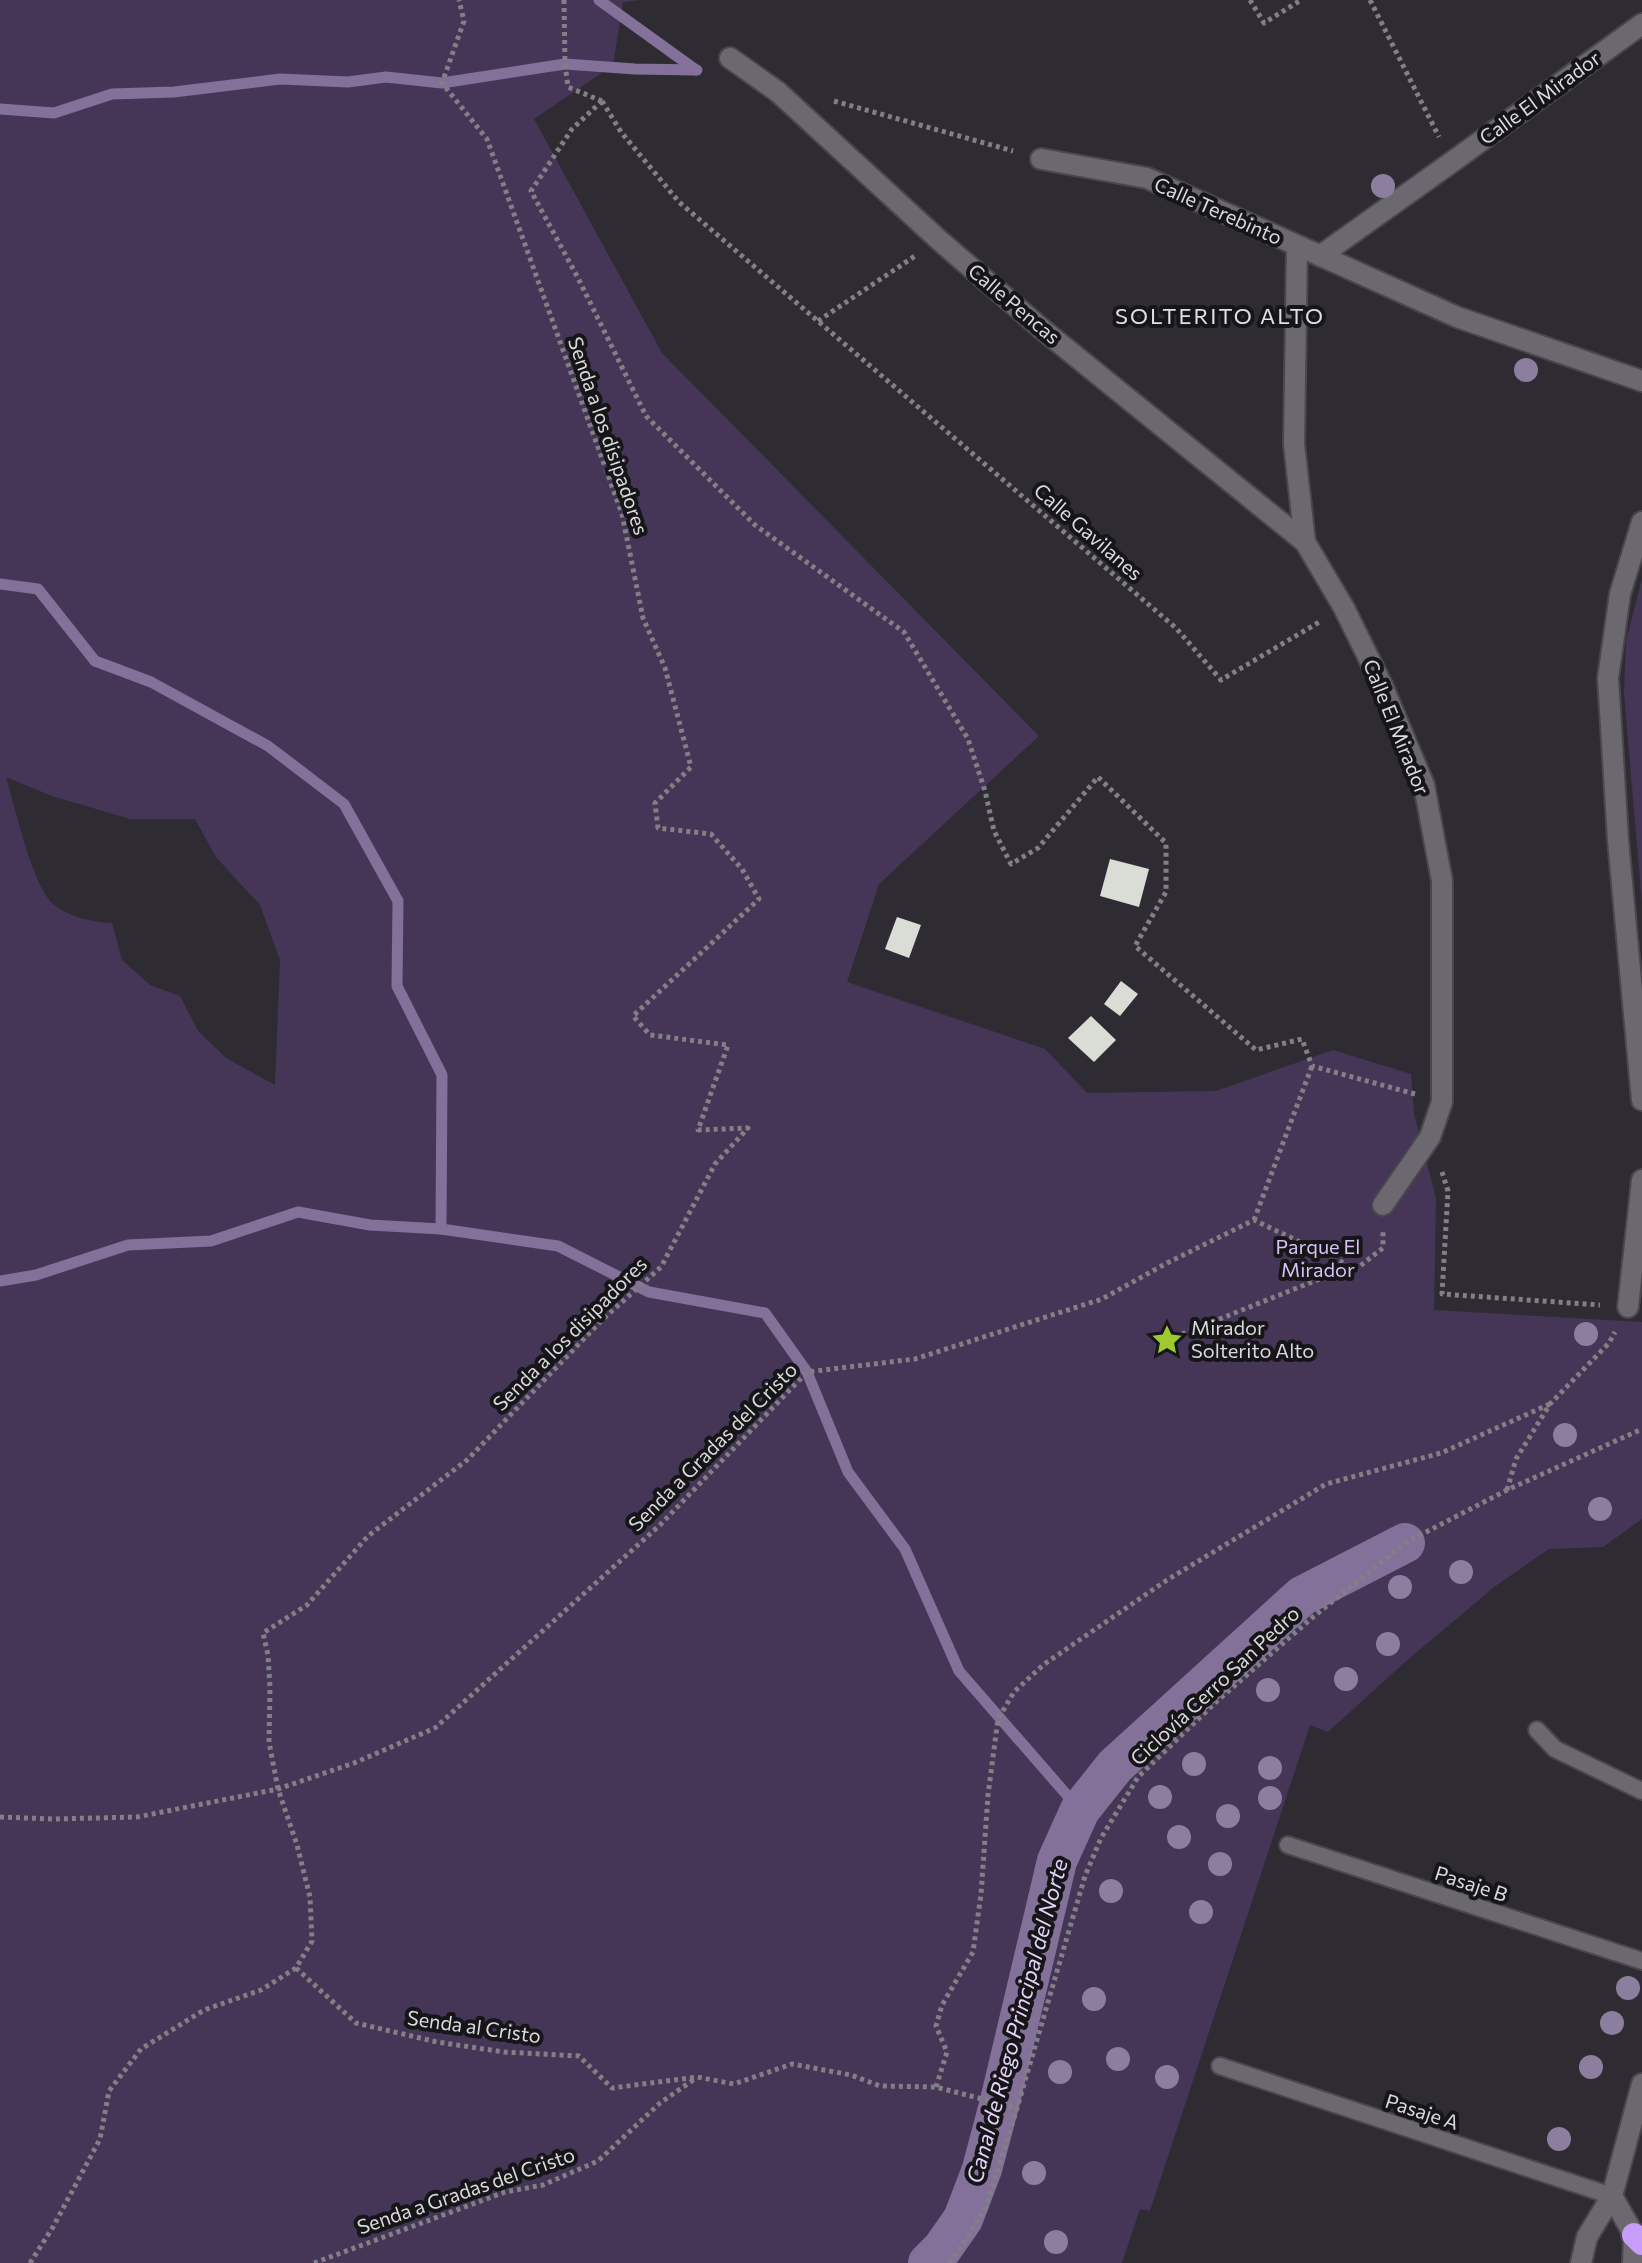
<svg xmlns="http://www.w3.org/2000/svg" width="1642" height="2263" viewBox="0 0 1642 2263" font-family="Commissioner,sans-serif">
  <rect width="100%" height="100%" fill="#2e2c32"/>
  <!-- green -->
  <g fill="#453657" fill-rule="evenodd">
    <path d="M0,0h641l-18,2 -10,63 -79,54 128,234 377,383 -160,148 -32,98 198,67 42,44 129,-2 117,-41 78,24 3,40 22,84 -2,112 208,12v197l-39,28 -54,2 -55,38 -90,76 -76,69 -18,-7 -160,486 -10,-2 -18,54h-1122zM6,777l46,19 78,23h65l21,38 44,48 20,55 -5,125 -49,-27 -28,-27 -18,-35 -30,-11 -28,-25 -10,-37c-18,-1 -45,-6 -59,-19 -21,-20 -38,-97 -47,-127z"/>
    <polygon points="1642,579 1642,903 1624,694 1626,641"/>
  </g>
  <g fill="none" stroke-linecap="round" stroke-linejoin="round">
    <!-- stream -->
    <g stroke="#83719a" stroke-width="11">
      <polyline points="599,0 696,70"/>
      <polyline points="0,109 54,113 112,94 174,92 280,79 348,82 386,77 442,83 565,64 635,69 697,70"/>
      <polyline points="0,584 38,589 95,661 151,682 268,746 344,804 398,901 397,986 442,1075 441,1229"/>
      <polyline points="0,1281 36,1275 128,1245 211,1241 298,1212 370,1225 441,1229 558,1246 649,1292 765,1313 807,1372 848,1472 905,1549 959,1671 1080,1810"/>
    </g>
    <!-- canal -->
    <polyline stroke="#83719a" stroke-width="40" points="928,2263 942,2249 963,2219 982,2169 999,2105 1057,1861 1080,1810 1115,1766 1302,1596 1405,1543"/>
  </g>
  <!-- building -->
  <g fill="#daddd5">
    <polygon points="1110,859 1149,869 1139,907 1100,896"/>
    <polygon points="897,917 921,925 909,958 885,949"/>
    <polygon points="1121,981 1138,994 1120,1016 1104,1004"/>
    <polygon points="1091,1016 1116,1040 1094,1062 1068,1038"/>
  </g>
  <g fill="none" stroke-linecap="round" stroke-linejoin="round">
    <defs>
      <g id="lane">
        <polyline points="1537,1730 1555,1749 1642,1791"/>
        <polyline points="1288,1845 1642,1961"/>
        <polyline points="1220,2066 1612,2196"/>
      </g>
      <g id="street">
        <polyline points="730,58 778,92 939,240 1042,329 1305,542"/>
        <polyline points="1041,159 1147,178 1457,317 1642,381"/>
        <polyline points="1297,247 1294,444 1305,542 1344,608 1382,685 1424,785 1442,881 1442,1102 1430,1137 1383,1205"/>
        <polyline points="1320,256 1452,162 1642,24"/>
        <polyline points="1642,522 1620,594 1608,678 1618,840 1642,1100"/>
        <polyline points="1628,1307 1642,1180"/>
        <polyline points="1612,2196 1634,2235 1633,2263"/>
        <polyline points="1581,2263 1587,2237 1612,2196 1642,2084"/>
      </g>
      <polyline id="highway" points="1634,2235 1642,2243"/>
    </defs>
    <!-- lane casing -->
    <use href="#lane" stroke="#4a474c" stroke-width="20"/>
    <!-- street casing -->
    <use href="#street" stroke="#4a474c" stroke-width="24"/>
    <!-- highway casing -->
    <use href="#highway" stroke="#4a474c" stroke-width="28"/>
    <!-- path -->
    <g stroke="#828085" stroke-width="5" stroke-dasharray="4 4" stroke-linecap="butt">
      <polyline points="564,0 565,64 568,87 602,101"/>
      <polyline points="1250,0 1264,23 1301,0"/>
      <polyline points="1370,0 1439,137"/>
      <polyline points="602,101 572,129 531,191 578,278 646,416 755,525 904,632 968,739 985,791 994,831 1011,864 1038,848 1098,777 1166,843 1166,892 1135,946 1256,1050 1302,1039 1312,1066 1415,1094"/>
      <polyline points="602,101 621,132 679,202 1176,628 1221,680 1321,621"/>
      <polyline points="834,101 1013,151"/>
      <polyline points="818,321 915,256"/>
      <polyline points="1442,1172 1448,1191 1442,1294 1600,1305"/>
      <polyline points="1254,1220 1312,1066"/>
      <polyline points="1167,1340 1317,1280 1356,1269 1383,1248 1383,1230"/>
      <polyline points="1507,1490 1516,1459 1550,1404 1609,1343 1615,1332"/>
      <polyline points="0,1817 53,1819 137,1817 278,1789 354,1763 435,1728 660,1525 807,1372 915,1359 1102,1299 1167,1263 1254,1220 1356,1269"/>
      <polyline points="296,1968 356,2023 437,2042 504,2052 579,2056 612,2088 697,2077 734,2084 792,2064 851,2075 880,2086 936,2087 1017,2108"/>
      <polyline points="936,2087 947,2052 936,2026 942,2005 973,1952 981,1894 988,1795 998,1719 1014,1692 1043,1665 1167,1580 1326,1484 1441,1453 1550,1404"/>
      <polyline points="30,2263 53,2227 100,2139 109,2091 141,2049 204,2010 261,1990 296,1968 312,1941 310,1897 297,1845 278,1789 269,1742 270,1688 268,1655 263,1633 307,1605 368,1536 467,1460 603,1319 661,1267 715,1164 748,1128 698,1130 728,1045 650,1035 633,1016 759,899 742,869 711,834 658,828 655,803 691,767 665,668 643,618 622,514 487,139 442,83 464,21 459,0"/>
      <polyline points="314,2263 505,2192 543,2185 598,2161 660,2103 696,2078"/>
      <polyline points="949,2263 962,2246 986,2207 1017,2108 1085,1876 1101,1838 1138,1777 1216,1702 1313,1617 1405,1543 1507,1490 1642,1429"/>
    </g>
    <!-- lane -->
    <use href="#lane" stroke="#6b696f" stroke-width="16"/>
    <!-- street -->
    <use href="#street" stroke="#6b696f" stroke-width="20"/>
    <!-- highway -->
    <use href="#highway" stroke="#c89cfb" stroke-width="24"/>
  </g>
  <!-- trees -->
  <g fill="#8c7e9e">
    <circle cx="1383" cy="186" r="12"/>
    <circle cx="1526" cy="370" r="12"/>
    <circle cx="1586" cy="1334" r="12"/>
    <circle cx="1565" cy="1435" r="12"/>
    <circle cx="1600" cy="1509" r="12"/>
    <circle cx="1461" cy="1572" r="12"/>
    <circle cx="1400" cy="1587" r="12"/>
    <circle cx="1388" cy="1644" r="12"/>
    <circle cx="1346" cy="1679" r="12"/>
    <circle cx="1268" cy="1690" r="12"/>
    <circle cx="1194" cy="1764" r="12"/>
    <circle cx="1270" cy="1768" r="12"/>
    <circle cx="1160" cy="1797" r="12"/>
    <circle cx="1270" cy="1798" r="12"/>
    <circle cx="1228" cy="1816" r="12"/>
    <circle cx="1179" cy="1837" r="12"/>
    <circle cx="1220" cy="1864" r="12"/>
    <circle cx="1111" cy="1891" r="12"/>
    <circle cx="1201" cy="1912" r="12"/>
    <circle cx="1628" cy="1988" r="12"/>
    <circle cx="1094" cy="1999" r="12"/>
    <circle cx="1612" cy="2023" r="12"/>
    <circle cx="1118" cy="2059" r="12"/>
    <circle cx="1591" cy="2067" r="12"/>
    <circle cx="1060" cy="2072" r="12"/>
    <circle cx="1167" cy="2077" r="12"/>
    <circle cx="1559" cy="2139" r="12"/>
    <circle cx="1034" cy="2173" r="12"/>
    <circle cx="1056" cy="2242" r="12"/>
  </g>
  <!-- icons -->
  <defs>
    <symbol id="sight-bare" viewBox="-9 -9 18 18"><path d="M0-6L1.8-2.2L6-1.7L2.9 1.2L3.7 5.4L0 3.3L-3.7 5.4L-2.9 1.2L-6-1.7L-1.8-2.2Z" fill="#9eca2f" stroke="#161517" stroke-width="2.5" paint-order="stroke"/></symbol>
  </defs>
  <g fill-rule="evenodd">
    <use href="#sight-bare" x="1145" y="1318" width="44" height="44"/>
  </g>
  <g text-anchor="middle" stroke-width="8" stroke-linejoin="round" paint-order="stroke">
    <!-- street labels -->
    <g font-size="20" fill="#dbd9dd" stroke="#161517">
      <text transform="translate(1540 98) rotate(-36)" y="7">Calle El Mirador</text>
      <text transform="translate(1218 211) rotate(24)" y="7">Calle Terebinto</text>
      <text transform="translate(1014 304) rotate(40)" y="7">Calle Pencas</text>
      <text transform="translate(608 436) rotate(71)" y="7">Senda a los disipadores</text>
      <text transform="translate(1088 532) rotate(41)" y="7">Calle Gavilanes</text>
      <text transform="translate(1396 727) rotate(68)" y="7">Calle El Mirador</text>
      <text transform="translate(570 1334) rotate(-45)" y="7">Senda a los disipadores</text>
      <text transform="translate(713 1447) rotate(-45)" y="7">Senda a Gradas del Cristo</text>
      <text transform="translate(1215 1686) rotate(-43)" y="7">Ciclovía Cerro San Pedro</text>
      <text transform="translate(1471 1884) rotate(18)" y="7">Pasaje B</text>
      <text transform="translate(474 2027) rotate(8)" y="7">Senda al Cristo</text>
      <text transform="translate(1422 2112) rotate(18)" y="7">Pasaje A</text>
      <text transform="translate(466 2191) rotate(-19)" y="7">Senda a Gradas del Cristo</text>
    </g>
    <!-- park labels -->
    <g font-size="20" fill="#d8c1f6" stroke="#161517">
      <text x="1318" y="1254">Parque El<tspan x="1318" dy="23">Mirador</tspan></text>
    </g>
    <!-- poi labels -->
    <g font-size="20" fill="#dbd9dd" stroke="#161517" text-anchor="start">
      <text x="1191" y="1335">Mirador<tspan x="1191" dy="23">Solterito Alto</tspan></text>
    </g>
    <!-- neighbourhood labels -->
    <g font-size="22" letter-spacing="2" fill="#e1dee5" stroke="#161517">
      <text x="1220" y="324">SOLTERITO ALTO</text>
    </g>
    <!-- water labels -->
    <g font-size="22" font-style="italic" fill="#e3d2fa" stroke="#161517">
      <text transform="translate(1017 2021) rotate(-75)" y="8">Canal de Riego Principal del Norte</text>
    </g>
  </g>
</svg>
